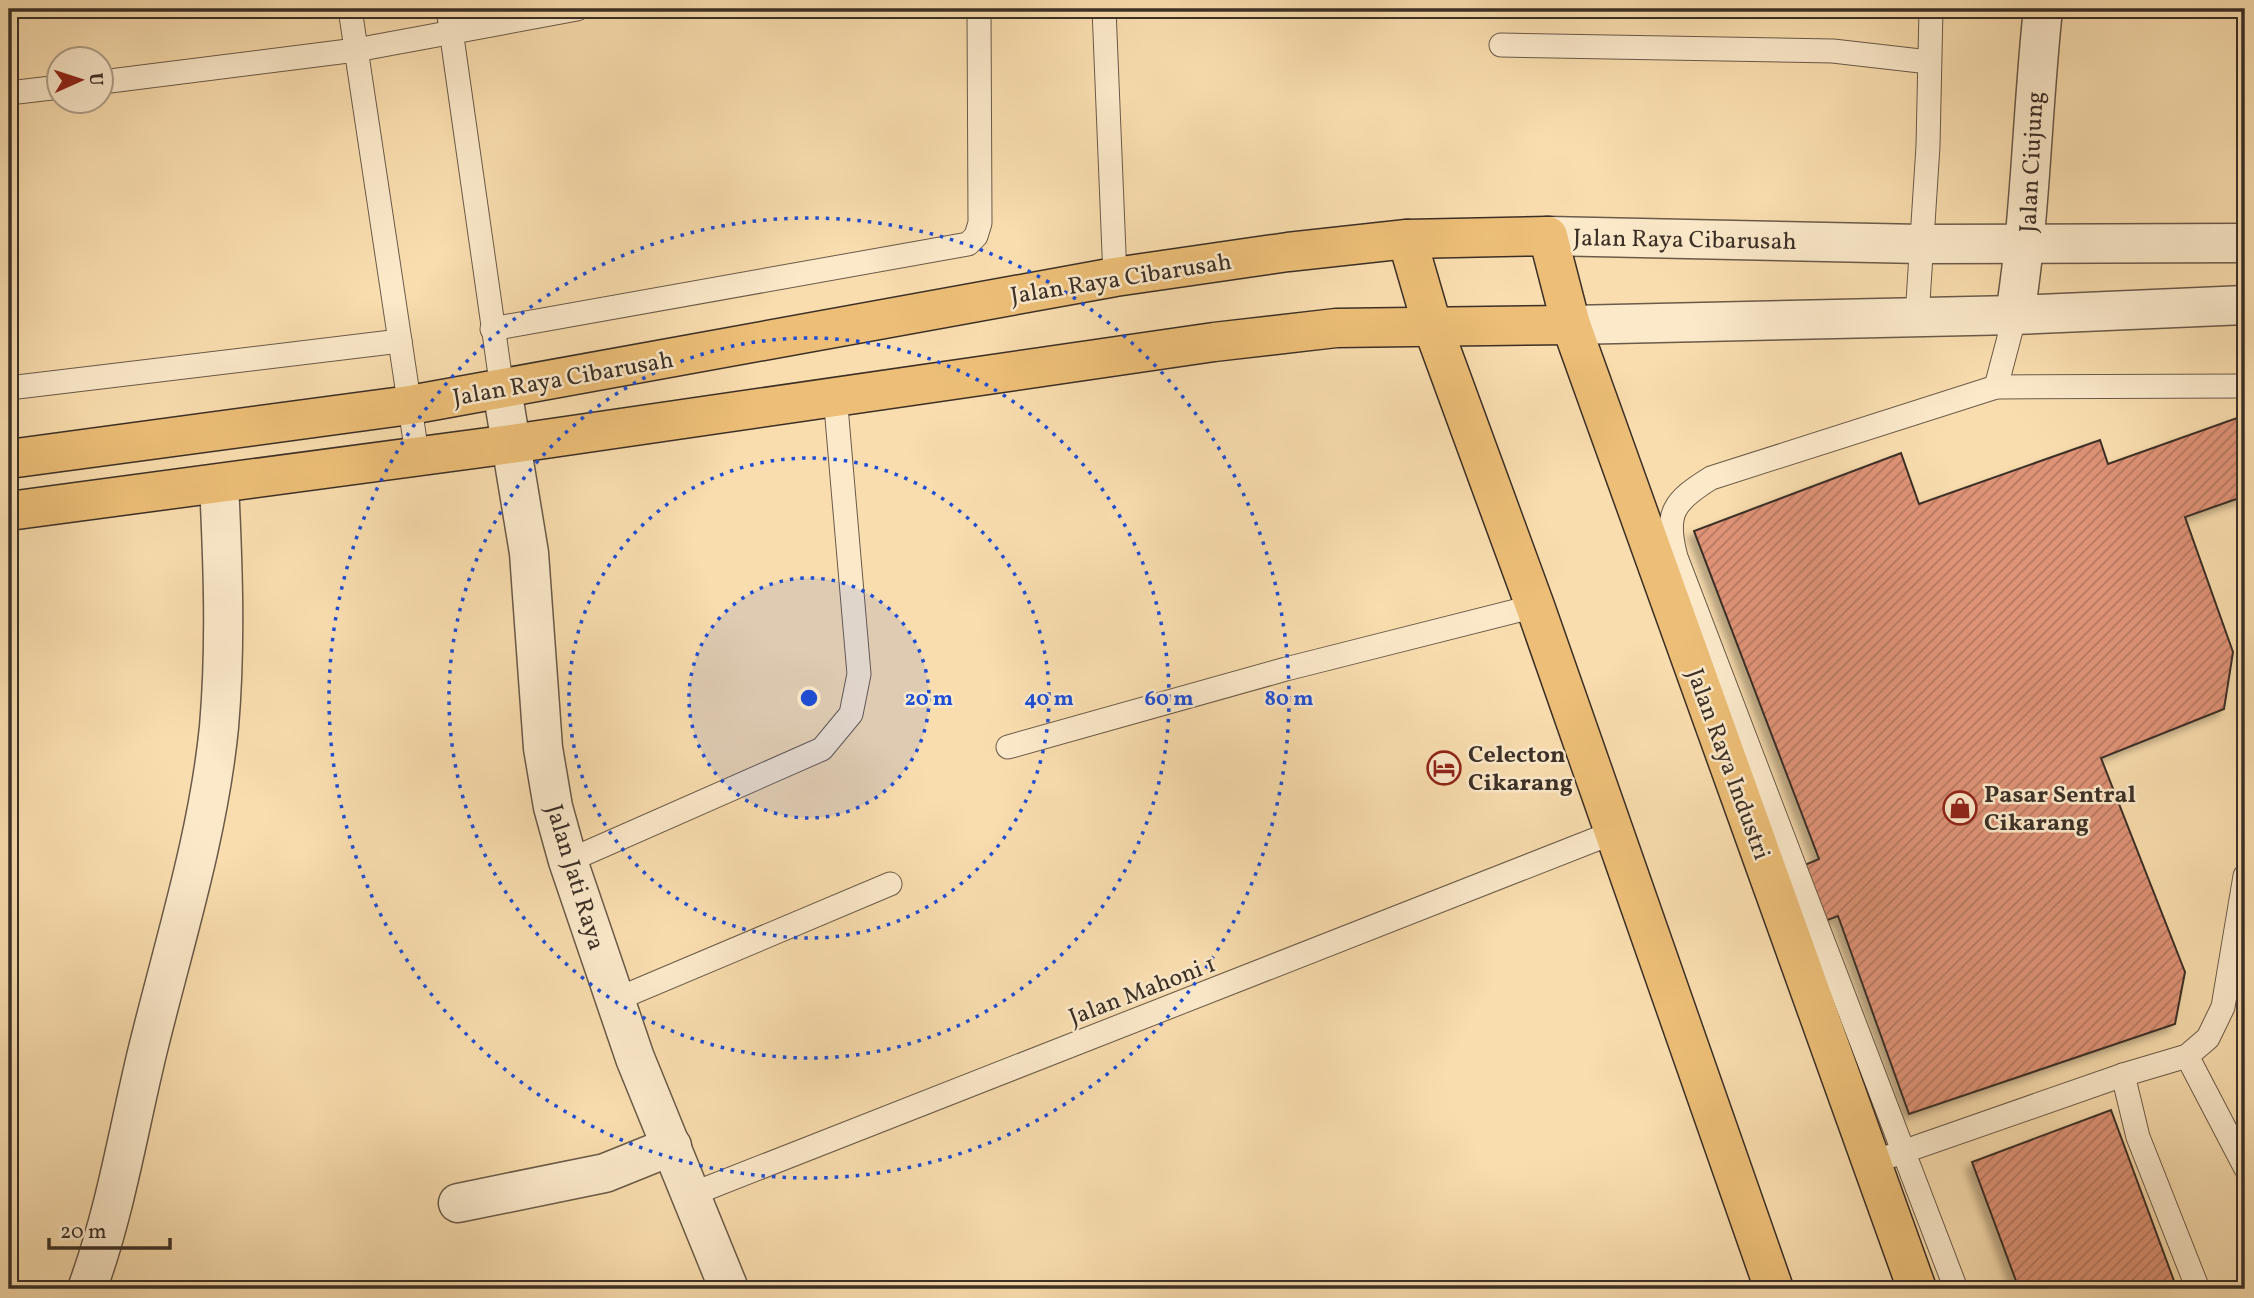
<svg xmlns="http://www.w3.org/2000/svg" width="2254" height="1298" viewBox="0 0 2254 1298" font-family="Vollkorn,serif">
  <defs>
    <pattern id="building-hatch" width="6" height="6" patternUnits="userSpaceOnUse" patternTransform="scale(1.75)"><rect width="6" height="6" fill="#df9377"/><path d="M-1 1l2-2M0 6l6-6M5 7l2-2" fill="none" stroke="#b67861"/></pattern>
    <filter id="shadow"><feDropShadow dx="-6" dy="6" stdDeviation="3.5" flood-color="#0004"/></filter>
  </defs>
  <rect width="100%" height="100%" fill="#f9ddae"/>
  <filter id="stains"><feTurbulence type="fractalNoise" baseFrequency=".00286" numOctaves="4"/><feColorMatrix values="0 0 0 0 .2 0 0 0 0 .09 0 0 0 0 .02 0 0 0 .5 -.17"/></filter>
  <radialGradient id="worn" r=".72"><stop offset=".6" stop-color="#630" stop-opacity="0"/><stop offset="1" stop-color="#630" stop-opacity=".3"/></radialGradient>
  <!-- building -->
  <g fill="url(#building-hatch)" stroke="#3b2f26" stroke-width="2" filter="url(#shadow)">
    <polygon points="2237,418 2245,441 2245,496 2185,517 2233,652 2224,709 2101,758 2185,972 2175,1024 1909,1114 1838,916 1822,922 1800,867 1819,859 1694,531 1901,453 1919,504 2100,440 2108,464"/>
    <polygon points="2111,1110 2177,1289 2019,1289 1972,1162"/>
  </g>
  <g fill="none" stroke-linecap="round" stroke-linejoin="round">
    <defs>
      <g id="service">
        <polyline points="350,9 417,454"/>
        <polyline points="448,9 502,389"/>
        <polyline points="1104,9 1115,277"/>
        <polyline points="1501,45 1833,51 1929,62"/>
        <polyline points="102,82 356,50 577,9"/>
        <polyline points="9,93 60,87"/>
        <polyline points="1917,317 1928,146 1931,9"/>
        <polyline points="492,329 968,244 976,236 980,223 979,9"/>
        <polyline points="1996,387 2015,315"/>
        <polyline points="9,388 400,341"/>
        <polyline points="1008,747 1286,669 1535,606"/>
        <polyline points="568,861 822,749 851,714 859,674 835,395"/>
        <polyline points="615,1000 890,884"/>
        <polyline points="2187,1056 2245,1167"/>
        <polyline points="2123,1075 2138,1137 2198,1289"/>
        <polyline points="1888,1157 2123,1075 2187,1056 2208,1038 2223,1007 2245,876"/>
        <polyline points="690,1195 1612,833"/>
        <path d="M1956,1289l-280,-732c-12,-44 -2,-56 35,-79l285,-91 249,-1"/>
      </g>
      <g id="minor">
        <path d="M2015,315c16,-102 17,-204 28,-306"/>
        <polyline points="502,389 529,553 543,748 553,807 568,861 635,1058 729,1289"/>
        <polyline points="458,1203 605,1173 672,1146"/>
        <path d="M87,1289c28,-76 41,-157 60,-236 26,-107 61,-215 72,-326 7,-81 4,-162 0,-243"/>
      </g>
      <g id="tertiary">
        <polyline points="1548,236 1921,244 2245,243"/>
        <polyline points="1571,325 2015,315 2245,305"/>
      </g>
      <g id="primary">
        <polyline points="1407,239 1432,325 1535,606 1774,1289"/>
        <polyline points="9,459 410,405 1115,277 1288,252 1407,239 1548,236 1571,325 1917,1289"/>
        <polyline points="9,511 511,444 1214,342 1336,328 1571,325"/>
      </g>
    </defs>
    <!-- service casing -->
    <use href="#service" stroke="#6a5a48" stroke-width="25"/>
    <!-- minor casing -->
    <use href="#minor" stroke="#6a5a48" stroke-width="41"/>
    <!-- tertiary casing -->
    <use href="#tertiary" stroke="#6a5a48" stroke-width="41"/>
    <!-- primary casing -->
    <use href="#primary" stroke="#3b2f26" stroke-width="41"/>
    <!-- service -->
    <use href="#service" stroke="#fbe9ca" stroke-width="23"/>
    <!-- minor -->
    <use href="#minor" stroke="#fbe9ca" stroke-width="38"/>
    <!-- tertiary -->
    <use href="#tertiary" stroke="#fbe9ca" stroke-width="38"/>
    <!-- primary -->
    <use href="#primary" stroke="#ecbe77" stroke-width="38"/>
  </g>
  <!-- distance rings -->
  <circle cx="809" cy="698" r="120" fill="#1d4ed8" fill-opacity=".12"/>
  <g fill="none" stroke="#1d4ed8" stroke-width="3.5" stroke-dasharray="3.5 7">
    <circle cx="809" cy="698" r="120"/>
    <circle cx="809" cy="698" r="240"/>
    <circle cx="809" cy="698" r="360"/>
    <circle cx="809" cy="698" r="480"/>
  </g>
  <!-- icons -->
  <defs>
    <symbol id="hotel-ring" viewBox="-11 -11 22 22"><circle r="9.5" fill="#fbe9ca" stroke="#8f2418" stroke-width="1.5"/><path d="M-6-4.5h1.5V1H6V5H4.5V3h-9V5H-6ZM-4 0a1.8 1.8 0 1 1 3.6 0ZM.5 0V-2.5h3Q6-2.5 6 0Z" fill="#8f2418"/></symbol>
    <symbol id="shop-ring" viewBox="-11 -11 22 22"><circle r="9.5" fill="#fbe9ca" stroke="#8f2418" stroke-width="1.5"/><path d="M-5-2.5h2.3a2.7 3.5 0 0 1 5.4 0H5L5.5 6h-11ZM-1.5-2.5h3a1.5 2.3 0 0 0-3 0Z" fill="#8f2418"/></symbol>
  </defs>
  <g fill-rule="evenodd">
    <use href="#hotel-ring" x="1425" y="749" width="38" height="38"/>
    <use href="#shop-ring" x="1941" y="789" width="38" height="38"/>
  </g>
  <g text-anchor="middle" stroke-width="5" stroke-linejoin="round" paint-order="stroke">
    <!-- street labels -->
    <g font-size="24" fill="#3b2f26" stroke="#fbe9ca">
      <text transform="translate(2031 162) rotate(-87)" y="8">Jalan Ciujung</text>
      <text transform="translate(1685 239) rotate(1)" y="8">Jalan Raya Cibarusah</text>
      <text transform="translate(1121 278) rotate(-9)" y="8">Jalan Raya Cibarusah</text>
      <text transform="translate(563 378) rotate(-10)" y="8">Jalan Raya Cibarusah</text>
      <text transform="translate(1729 764) rotate(70)" y="8">Jalan Raya Industri</text>
      <text transform="translate(576 877) rotate(73)" y="8">Jalan Jati Raya</text>
      <text transform="translate(1142 990) rotate(-21)" y="8">Jalan Mahoni 1</text>
    </g>
    <!-- poi labels -->
    <g font-size="24" font-weight="bold" fill="#3b2f26" stroke="#fbe9ca" text-anchor="start">
      <text x="1468" y="762">Celecton<tspan x="1468" dy="28">Cikarang</tspan></text>
      <text x="1984" y="802">Pasar Sentral<tspan x="1984" dy="28">Cikarang</tspan></text>
    </g>
  </g>
  <circle cx="809" cy="698" r="10" fill="#1d4ed8" stroke="#fbe9ca" stroke-width="3.5"/>
  <g font-size="21" text-anchor="middle" font-weight="bold" fill="#1d4ed8" stroke="#fbe9ca" stroke-width="5" stroke-linejoin="round" paint-order="stroke">
    <text x="929" y="705">20 m</text>
    <text x="1049" y="705">40 m</text>
    <text x="1169" y="705">60 m</text>
    <text x="1289" y="705">80 m</text>
  </g>
  <!-- margin -->
  <rect width="2254" height="1298" fill="none" stroke="#f9ddae" stroke-width="35"/>
  <rect x="10" y="10" width="2233" height="1277" fill="none" stroke="#3b2f26" stroke-width="3.5"/>
  <rect x="18" y="18" width="2219" height="1263" fill="none" stroke="#3b2f26" stroke-width="2"/>
  <!-- north arrow -->
  <g transform="translate(80 80) rotate(87)"><circle r="33" fill="#fbe9ca" stroke="#ae9f88" stroke-width="2"/>
  <path d="M0-5L12 26L0 18L-12 26Z" fill="#8f2418"/>
  <text y="-10" font-size="19" font-weight="bold" text-anchor="middle" fill="#3b2f26">U</text>
  </g>
  <!-- scale -->
  <path d="M49 1238v10h121v-10" fill="none" stroke="#3b2f26" stroke-width="3.5"/>
  <text x="60" y="1238" font-size="21" fill="#3b2f26" stroke="#fbe9ca" stroke-width="5" paint-order="stroke">20 m</text>
  <rect width="100%" height="100%" filter="url(#stains)"/>
  <rect width="100%" height="100%" fill="url(#worn)"/>
</svg>
